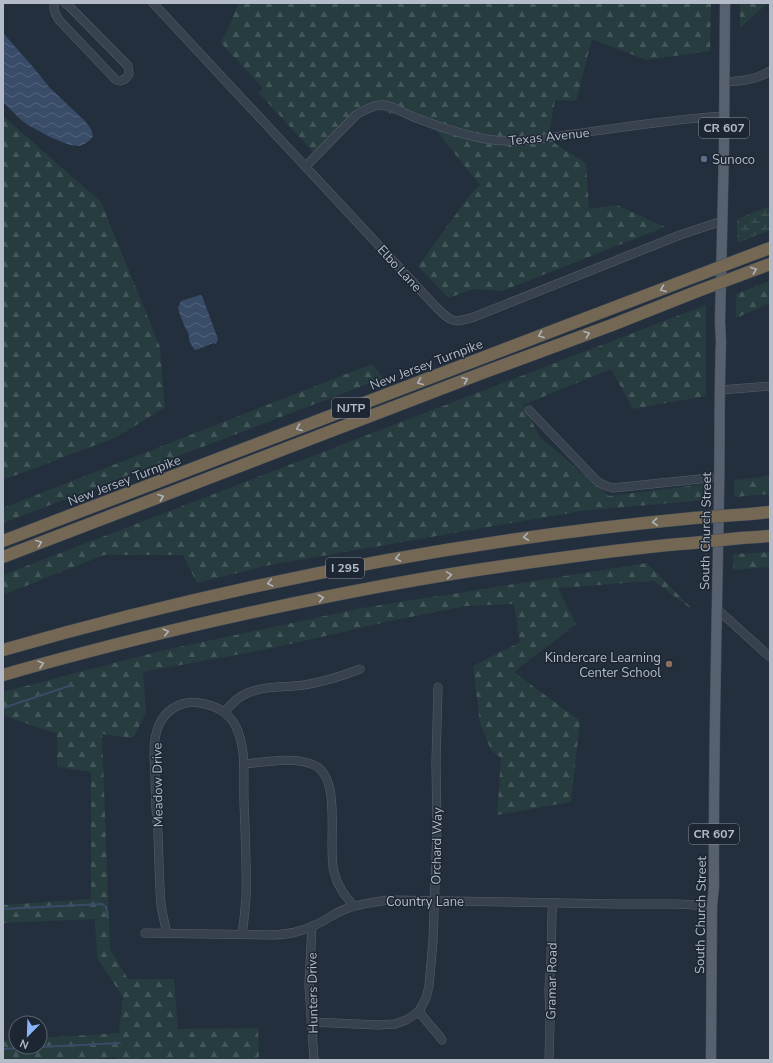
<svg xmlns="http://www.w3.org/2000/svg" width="773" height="1063" viewBox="0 0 773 1063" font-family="'Nunito Sans',sans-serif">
  <defs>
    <pattern id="forest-firs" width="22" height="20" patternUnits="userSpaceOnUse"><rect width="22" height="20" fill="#263c3f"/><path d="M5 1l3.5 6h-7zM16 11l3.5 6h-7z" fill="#435659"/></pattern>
    <pattern id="wetland-marsh" width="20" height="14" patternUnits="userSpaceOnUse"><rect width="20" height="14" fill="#263c3f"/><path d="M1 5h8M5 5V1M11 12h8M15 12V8" fill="none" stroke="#435659"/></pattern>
    <pattern id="water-waves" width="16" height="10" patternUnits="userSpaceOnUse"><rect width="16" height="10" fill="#394c67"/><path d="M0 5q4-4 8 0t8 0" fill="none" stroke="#53647b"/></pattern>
  </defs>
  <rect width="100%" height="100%" fill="#242f3e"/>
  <!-- forest -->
  <g fill="url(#forest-firs)">
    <polygon points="239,3 711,3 710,51 646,60 592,39 576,101 555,100 548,139 586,163 589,209 617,205 665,227 502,291 474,289 448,298 418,266 470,195 480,185 431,124 365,107 316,155 259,93 263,88 221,43"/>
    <polygon points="740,3 768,3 740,28"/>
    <polygon points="3,116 101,202 160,347 165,407 117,437 3,480"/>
    <polygon points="770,281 770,303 736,318 736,294"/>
    <polygon points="706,305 706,396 633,409 611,369 523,405 540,437 609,496 705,484 704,500 581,511 270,565 197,583 183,555 104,555 3,595 3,575"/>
    <polygon points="372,364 383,378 3,523 3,508"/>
    <polygon points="770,476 770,494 734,497 734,480"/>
    <polygon points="770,552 770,567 733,570 733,554"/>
    <polygon points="647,563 694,611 654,581 558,588 576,624 514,672 580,721 571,802 497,815 501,758 491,750 480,723 473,666 520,642 514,604 466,606 390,621 273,648 143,672 146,713 133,738 102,734 110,949 128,979 174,979 178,1029 258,1028 259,1060 149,1060 141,1057 141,1060 117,1060 116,1057 86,1060 3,1060 3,1040 16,1039 16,1047 40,1047 40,1038 119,1033 123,997 97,958 95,919 3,923 3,905 91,899 91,772 57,767 57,734 5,716 3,716 3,692 160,651 362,608"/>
  </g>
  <!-- wetland -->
  <polygon fill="url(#wetland-marsh)" points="770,206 770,230 737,243 737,219"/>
  <!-- water -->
  <g fill="url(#water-waves)">
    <polygon points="3,33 33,67 50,88 84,120 91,129 93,136 90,140 86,143 80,146 70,145 52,138 28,125 21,120 3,102"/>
    <polygon points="200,295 202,296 218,339 216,344 213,343 196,350 194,349 190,343 189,339 189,335 184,325 179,312 178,308 181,301"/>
  </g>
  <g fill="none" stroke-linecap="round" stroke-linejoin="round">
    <!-- stream -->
    <g stroke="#394c67" stroke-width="2">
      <polyline points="3,708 72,685"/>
      <polyline points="3,909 102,904 106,907 108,918"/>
      <polyline points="3,1049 120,1043"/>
    </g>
    <defs>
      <g id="minor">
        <path d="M55,3c-3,6 1,12 4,17l57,60 4,1 5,-2 4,-5 -1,-8 -58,-59 -5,-4"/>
        <path d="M153,3l284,305c15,15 17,15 37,9l206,-82 42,-14"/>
        <path d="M724,82c17,-1 32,-2 46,-11"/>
        <path d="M306,166l51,-52c6,-3 15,-8 22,-9 11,-2 29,11 40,14 21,8 44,16 67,20 27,5 54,0 81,-4 53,-7 104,-16 157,-19"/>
        <polyline points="720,390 770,386"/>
        <polyline points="529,410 598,482 606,486 613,488 719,477"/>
        <polyline points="717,609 770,657"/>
        <path d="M224,712c5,-5 10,-11 16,-15 18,-12 43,-9 64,-12 19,-3 38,-9 56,-16"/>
        <path d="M244,764c21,-2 50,-8 70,1 29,13 13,82 20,107 4,15 10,23 20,34"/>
        <polyline points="312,926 309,985 314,1060"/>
        <path d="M145,933l128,2c17,-1 27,-3 42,-10 10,-4 18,-11 28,-15 15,-6 30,-8 46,-10l228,4h60l35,2"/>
        <path d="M167,933c-2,-9 -5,-19 -6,-29 -2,-23 -2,-47 -3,-70 -2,-20 -3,-40 -3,-60 -1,-17 -3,-38 6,-53 8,-14 24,-21 39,-18 15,2 30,10 36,24 11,23 7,50 8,74 1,33 3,65 2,97 -1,12 -2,24 -4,36"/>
        <path d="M419,1011c7,11 16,19 23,29"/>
        <polyline points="311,1022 378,1025 395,1024 406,1020 411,1017 419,1011 426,998 429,986 433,941 437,829 436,762 438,687"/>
        <polyline points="549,1060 550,1023 549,989 551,958 552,914 553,903"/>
      </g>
      <path id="major" d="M711,1060l1,-154 2,-20c-1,-131 3,-262 5,-393 1,-50 0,-101 2,-151l-1,-20 4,-173 1,-146"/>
      <g id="highway">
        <polyline points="746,257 770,248"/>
        <polyline points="738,276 770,264"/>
        <polyline points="750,514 770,512"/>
        <polyline points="741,538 770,536"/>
        <polyline points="3,541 699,275"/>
        <polyline points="3,557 485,372 612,325 698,291"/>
        <path d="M3,650c226,-65 457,-110 691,-132"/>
        <path d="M3,675c62,-18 125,-34 188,-49 108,-25 217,-47 327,-62 58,-8 116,-17 175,-21"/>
      </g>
    </defs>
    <!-- minor casing -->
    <use href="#minor" stroke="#565f6c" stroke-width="9"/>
    <!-- major casing -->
    <use href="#major" stroke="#414a57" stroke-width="11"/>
    <!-- highway casing -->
    <use href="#highway" stroke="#434c59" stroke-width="13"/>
    <!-- minor -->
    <use href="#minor" stroke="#38414e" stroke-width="8"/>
    <!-- major -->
    <use href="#major" stroke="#56606e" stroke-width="10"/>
    <!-- highway -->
    <use href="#highway" stroke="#746855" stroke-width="12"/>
    <defs>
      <g id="highway-bridge">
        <polyline points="699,275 746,257"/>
        <polyline points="698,291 738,276"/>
        <polyline points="694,518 750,514"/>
        <polyline points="693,543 741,538"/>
      </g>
    </defs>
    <!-- highway-bridge casing -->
    <use href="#highway-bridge" stroke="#434c59" stroke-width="13" stroke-linecap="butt"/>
    <!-- highway-bridge -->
    <use href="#highway-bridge" stroke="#746855" stroke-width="12"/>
  </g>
  <!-- one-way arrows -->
  <defs><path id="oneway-chevron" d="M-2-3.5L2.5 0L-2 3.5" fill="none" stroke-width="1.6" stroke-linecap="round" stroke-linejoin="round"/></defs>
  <g stroke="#aeb4bd">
    <use href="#oneway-chevron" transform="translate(754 270) rotate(-20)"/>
    <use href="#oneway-chevron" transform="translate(663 289) rotate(159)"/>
    <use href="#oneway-chevron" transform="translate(587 334) rotate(-20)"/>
    <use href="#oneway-chevron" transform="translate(541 335) rotate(159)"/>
    <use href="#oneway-chevron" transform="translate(465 380) rotate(-21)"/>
    <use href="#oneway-chevron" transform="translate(420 382) rotate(159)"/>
    <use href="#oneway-chevron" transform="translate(299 428) rotate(159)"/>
    <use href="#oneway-chevron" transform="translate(161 497) rotate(-20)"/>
    <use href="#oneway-chevron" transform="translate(655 522) rotate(175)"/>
    <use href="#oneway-chevron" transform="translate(526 537) rotate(173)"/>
    <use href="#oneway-chevron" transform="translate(39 543) rotate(-21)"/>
    <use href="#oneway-chevron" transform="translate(398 558) rotate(170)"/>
    <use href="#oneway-chevron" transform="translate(449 575) rotate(-9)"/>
    <use href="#oneway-chevron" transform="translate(270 583) rotate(169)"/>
    <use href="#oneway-chevron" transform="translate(321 598) rotate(-11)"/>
    <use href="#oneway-chevron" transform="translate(166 632) rotate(-13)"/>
    <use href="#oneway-chevron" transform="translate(41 664) rotate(-15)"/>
  </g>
  <!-- markers -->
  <circle fill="#5c6f8a" stroke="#1d2633" stroke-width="1.5" cx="704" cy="159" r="4"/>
  <circle fill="#8d6e63" stroke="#1d2633" stroke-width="1.5" cx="669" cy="664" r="4"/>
  <g text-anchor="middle" stroke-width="3" stroke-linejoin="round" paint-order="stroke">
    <!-- shield labels -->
    <g fill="#1d2633" stroke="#878f9c" stroke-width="1">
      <rect x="699" y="118" width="50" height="20" rx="3"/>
      <rect x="332" y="398" width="38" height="20" rx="3"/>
      <rect x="326" y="558" width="38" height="20" rx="3"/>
      <rect x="689" y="824" width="50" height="20" rx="3"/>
    </g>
    <g font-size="12" font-weight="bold" fill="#b4bcc9">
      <text x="724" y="132">CR 607</text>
      <text x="351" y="412">NJTP</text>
      <text x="345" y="572">I 295</text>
      <text x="714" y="838">CR 607</text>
    </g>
    <!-- street labels -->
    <g font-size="13" fill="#b4bcc9" stroke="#1d2633">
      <text transform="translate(549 136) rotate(-6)" y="5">Texas Avenue</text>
      <text transform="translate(400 268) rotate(47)" y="5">Elbo Lane</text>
      <text transform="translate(426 364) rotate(-21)" y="5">New Jersey Turnpike</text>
      <text transform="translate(124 480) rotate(-21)" y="5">New Jersey Turnpike</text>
      <text transform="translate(705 531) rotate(-89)" y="5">South Church Street</text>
      <text transform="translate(157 785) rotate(-91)" y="5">Meadow Drive</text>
      <text transform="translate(436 846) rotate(-89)" y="5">Orchard Way</text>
      <text x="425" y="906">Country Lane</text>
      <text transform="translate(700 915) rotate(-89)" y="5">South Church Street</text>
      <text transform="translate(551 981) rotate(-89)" y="5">Gramar Road</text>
      <text transform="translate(312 993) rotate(-91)" y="5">Hunters Drive</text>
    </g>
    <!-- poi labels -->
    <g font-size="13" fill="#b4bcc9" stroke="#1d2633" text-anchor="start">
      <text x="712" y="164">Sunoco</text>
      <text x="661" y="662" text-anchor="end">Kindercare Learning<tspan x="661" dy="15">Center School</tspan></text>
    </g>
  </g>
  <!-- border -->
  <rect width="773" height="1063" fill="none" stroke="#b4bcc9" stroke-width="8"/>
  <!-- north arrow -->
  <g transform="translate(28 1035) rotate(203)"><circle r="19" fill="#1d2633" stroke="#59626f"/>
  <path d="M0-3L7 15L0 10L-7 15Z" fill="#8ab4f8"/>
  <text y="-6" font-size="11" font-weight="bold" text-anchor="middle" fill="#b4bcc9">N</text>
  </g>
</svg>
